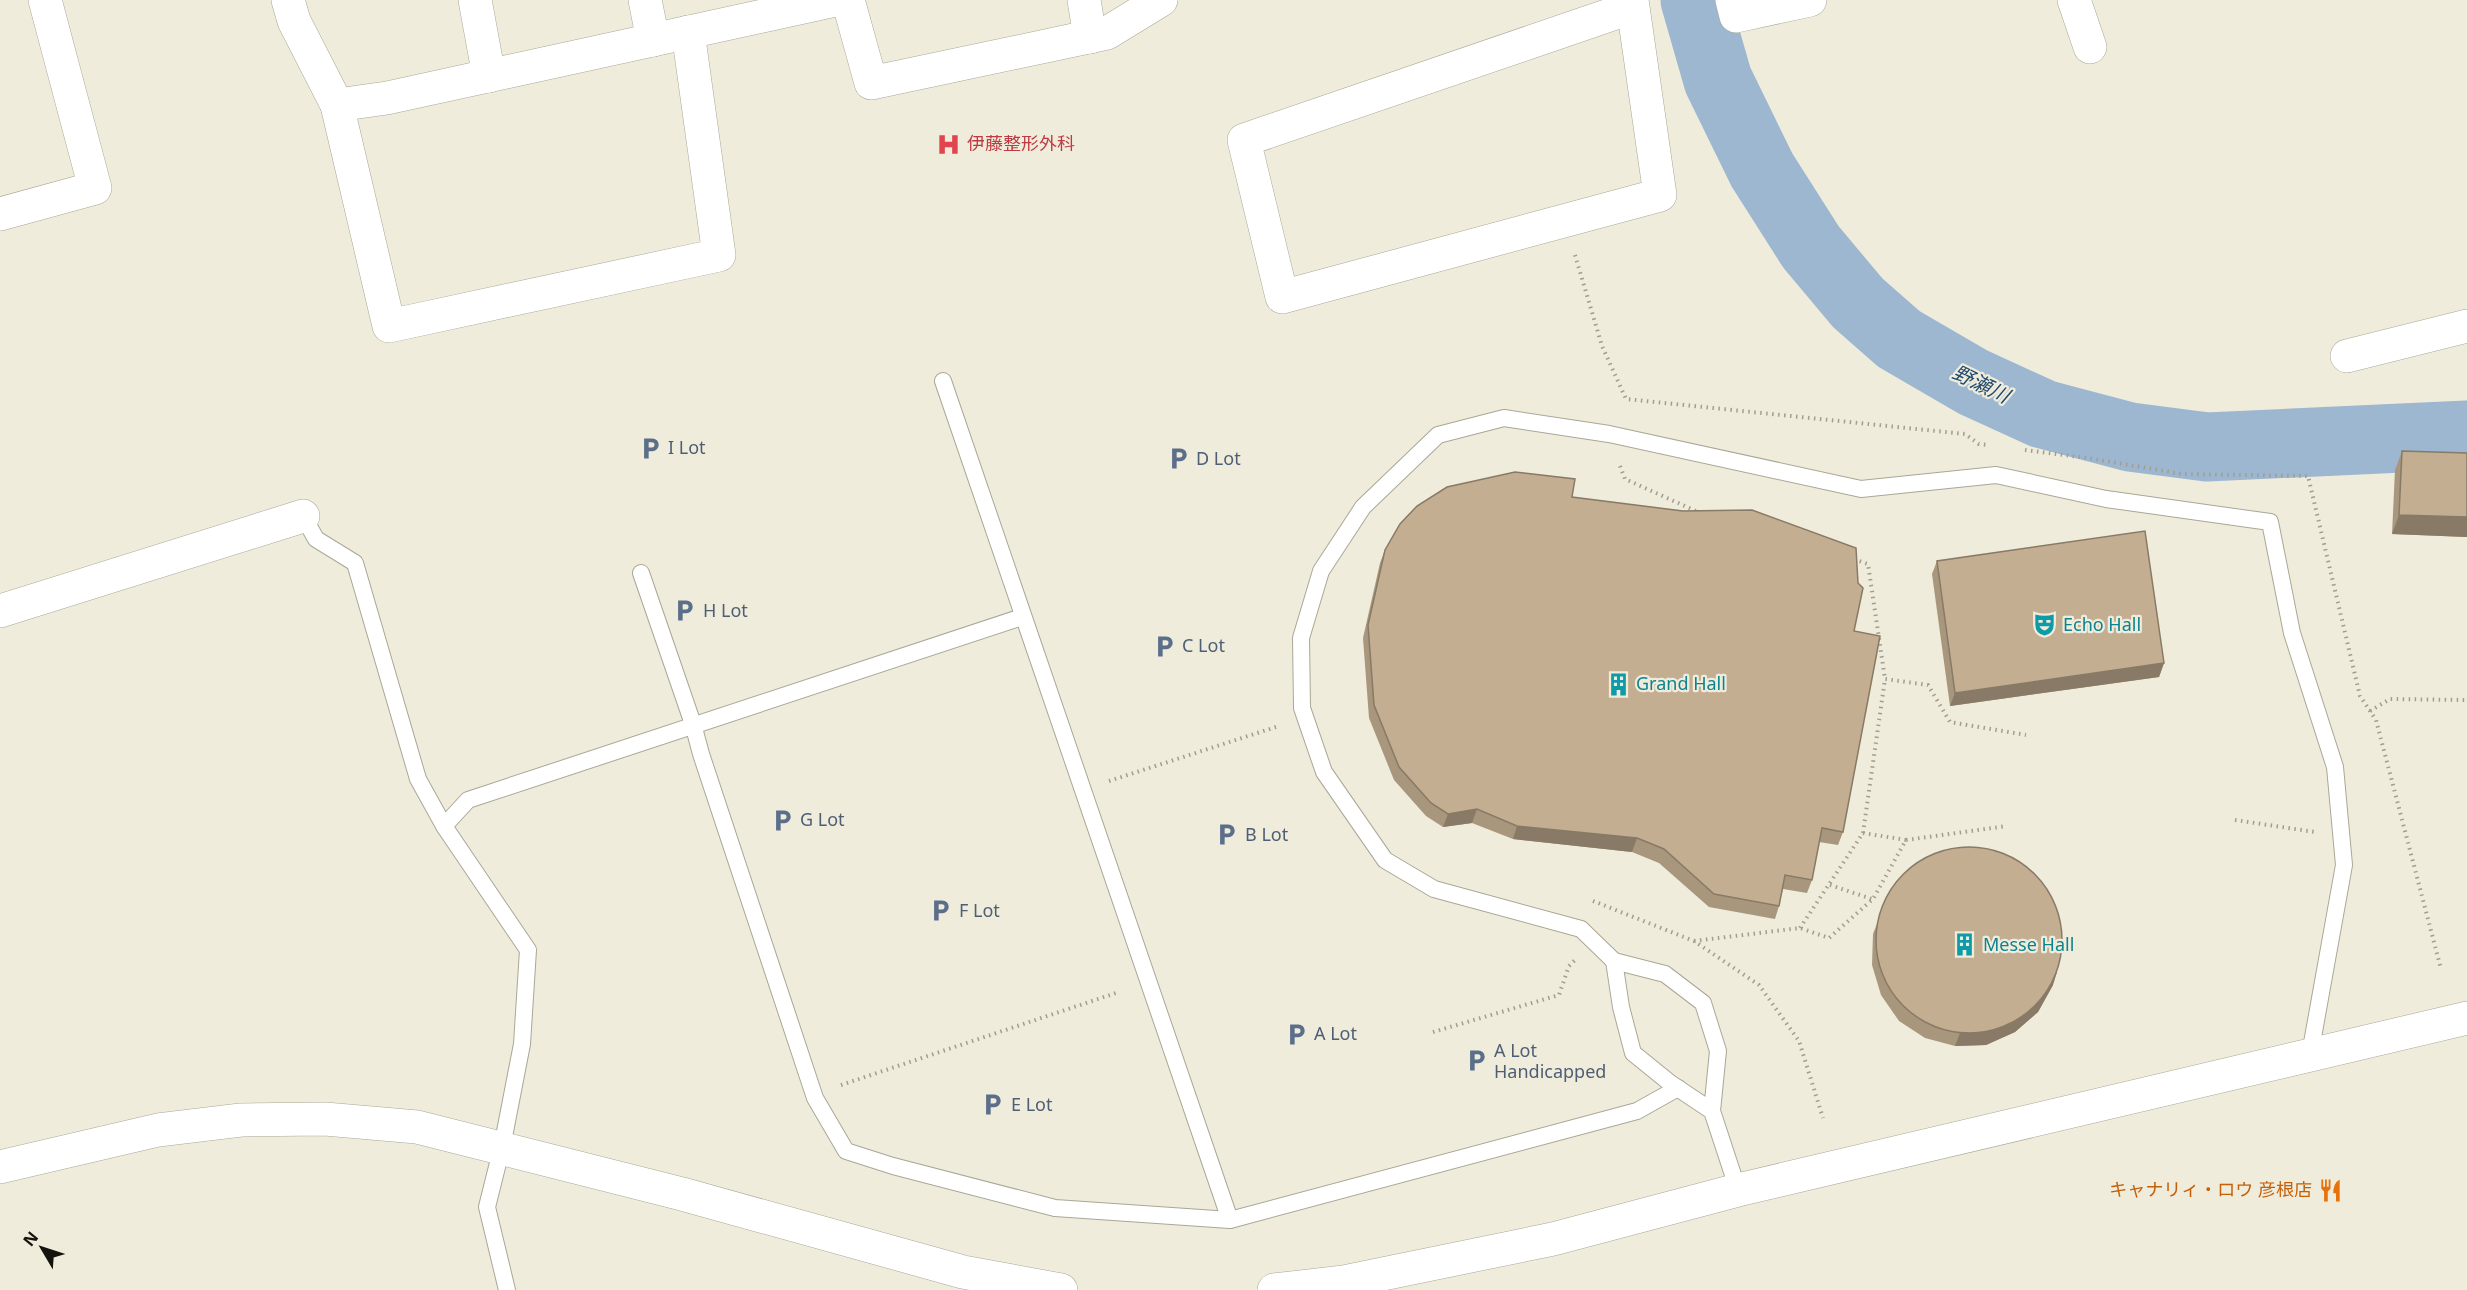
<svg xmlns="http://www.w3.org/2000/svg" width="2467" height="1290" viewBox="0 0 2467 1290" font-family="'Noto Sans','Noto Sans JP',sans-serif">
  <rect width="100%" height="100%" fill="#efecdb"/>
  <g fill="none" stroke-linecap="round" stroke-linejoin="round">
    <!-- river -->
    <polyline stroke="#9db7d1" stroke-width="69" points="1695,0 1718,80 1762,170 1811,247 1858,303 1899,339 1973,382 2043,414 2130,437 2207,447 2467,435"/>
    <defs>
      <g id="lane">
        <polyline points="943,381 1230,1220"/>
        <polyline points="303,516 316,539 355,563 418,779 444,826 528,950 522,1044 502,1147 487,1207 507,1290"/>
        <polyline points="641,573 693,724 701,754 815,1098 846,1151 893,1166 1055,1208 1230,1220 1637,1111 1678,1088"/>
        <polyline points="444,826 468,800 1022,617"/>
        <polyline points="1614,961 1581,929 1434,889 1385,860 1324,772 1302,708 1301,638 1321,571 1363,507 1438,435 1504,418 1609,434 1861,489 1996,475 2106,499 2270,522 2292,633 2335,767 2344,865 2310,1054"/>
        <polyline points="1712,1111 1670,1083 1633,1053 1621,1007 1614,961 1665,974 1703,1003 1718,1051 1712,1111 1738,1190"/>
      </g>
      <g id="street">
        <polyline points="288,0 294,21 337,105 387,98 836,0"/>
        <polyline points="475,0 489,76"/>
        <polyline points="645,0 653,40"/>
        <polyline points="848,0 871,83 1107,33 1161,0"/>
        <polyline points="1084,0 1090,37"/>
        <polyline points="1632,0 1660,195 1282,297 1244,140 1633,7"/>
        <polyline points="1732,0 1736,16 1810,0"/>
        <polyline points="2074,0 2090,47"/>
        <polyline points="337,105 389,326 719,255 688,32"/>
        <polyline points="0,214 95,188 45,0"/>
        <polyline points="2347,356 2467,326"/>
        <polyline points="0,611 303,516"/>
      </g>
      <g id="secondary">
        <polyline points="0,1167 158,1130 241,1120 325,1119 417,1127 682,1194 963,1272 1061,1290"/>
        <polyline points="1274,1290 1344,1282 1553,1239 1738,1190 2467,1018"/>
      </g>
    </defs>
    <!-- lane casing -->
    <use href="#lane" stroke="#aaa797" stroke-width="18"/>
    <!-- street casing -->
    <use href="#street" stroke="#aaa797" stroke-width="34"/>
    <!-- secondary casing -->
    <use href="#secondary" stroke="#aaa797" stroke-width="34"/>
    <!-- path -->
    <g stroke="#a19e91" stroke-width="4" stroke-dasharray="1.5 4.5" stroke-linecap="butt">
      <polyline points="1575,255 1602,346 1626,399 1965,434 1979,444 1988,445"/>
      <polyline points="2025,450 2087,458 2182,474 2308,476 2360,696 2376,720 2441,969"/>
      <polyline points="1620,466 1625,479 1698,512"/>
      <polyline points="1854,559 1868,564 1885,679"/>
      <polyline points="2370,711 2390,699 2467,700"/>
      <polyline points="1109,781 1279,726"/>
      <polyline points="2235,820 2315,832"/>
      <polyline points="1863,833 1885,679 1928,685 1950,722 2026,735"/>
      <polyline points="1830,885 1872,899"/>
      <polyline points="1593,901 1694,941 1759,985 1799,1041 1823,1118"/>
      <polyline points="1800,928 1863,833 1906,840"/>
      <polyline points="1694,941 1800,928 1829,938 1873,899 1906,840 2007,826"/>
      <polyline points="1433,1032 1559,995 1569,966 1575,960"/>
      <polyline points="841,1085 1116,993"/>
    </g>
    <!-- lane -->
    <use href="#lane" stroke="#fff" stroke-width="16"/>
    <!-- street -->
    <use href="#street" stroke="#fff" stroke-width="33"/>
    <!-- secondary -->
    <use href="#secondary" stroke="#fff" stroke-width="33"/>
  </g>
  <!-- wall -->
  <g fill="#a8967d">
    <polygon points="2402,451 2467,453 2467,537 2392,534 2395,470"/>
    <polygon points="1572,497 1854,631 1843,832 1838,845 1819,842 1812,880 1807,893 1783,889 1779,906 1775,919 1709,907 1659,863 1632,852 1513,839 1472,823 1443,827 1426,816 1394,780 1369,718 1363,638 1380,563 1385,550"/>
    <polygon points="1937,561 2164,663 2159,677 1950,706 1932,574"/>
    <polygon points="1878,921 2053,985 2038,1012 2015,1032 1986,1045 1955,1046 1925,1038 1899,1021 1881,995 1872,965 1873,934"/>
  </g>
  <!-- shaded-wall -->
  <g fill="#887a66">
    <polygon points="2399,515 2467,517 2467,537 2392,534"/>
    <polygon points="2164,663 2159,677 1950,706 1955,693"/>
    <polygon points="1477,809 1472,823 1443,827 1448,814"/>
    <polygon points="1517,826 1637,838 1632,852 1513,839"/>
    <polygon points="2057,972 2053,985 2038,1012 2015,1032 1986,1045 1955,1046 1960,1033"/>
  </g>
  <!-- building -->
  <g fill="#c3ae91" stroke="#887a66" stroke-width="1.5">
    <polygon points="2402,451 2467,453 2467,517 2399,515"/>
    <polygon points="1515,472 1575,479 1572,497 1683,511 1752,510 1856,548 1858,583 1863,588 1854,631 1880,636 1843,832 1822,828 1812,880 1785,875 1779,906 1714,894 1664,849 1637,838 1517,826 1477,809 1448,814 1431,803 1399,767 1374,705 1368,625 1385,550 1400,524 1417,506 1447,487"/>
    <polygon points="2145,531 2164,663 1955,693 1937,561"/>
    <circle cx="1969" cy="940" r="93"/>
  </g>
  <!-- icons -->
  <defs>
    <symbol id="hospital-bare" viewBox="-9 -9 18 18"><path d="M-5-5h3v3.5h4V-5h3V5h-3V1.5h-4V5h-3Z" fill="#e0444e" stroke="#efecdb" stroke-width="2.5" paint-order="stroke"/></symbol>
    <symbol id="parking-bare" viewBox="-9 -9 18 18"><path d="M-3.5-5.5H1a3.5 3.5 0 0 1 0 7H-1V5.5H-3.5ZM-1-3.4V-.6H.8a1.4 1.4 0 0 0 0-2.8Z" fill="#5c6f8a" stroke="#efecdb" stroke-width="2.5" paint-order="stroke"/></symbol>
    <symbol id="theatre-bare" viewBox="-9 -9 18 18"><path d="M-5-5.5Q0-4 5-5.5V0Q5 5 0 6Q-5 5-5 0ZM-3.3-2.5H-1v1.5H-3.3ZM1-2.5H3.3v1.5H1ZM-2.8 1Q0 5.5 2.8 1Z" fill="#0f9aa8" stroke="#efecdb" stroke-width="2.5" paint-order="stroke"/></symbol>
    <symbol id="building-bare" viewBox="-9 -9 18 18"><path d="M-4-6H4V6H1V3H-1V6H-4ZM-2.5-4.3h1.7v1.8h-1.7ZM.8-4.3h1.7v1.8H.8ZM-2.5-1h1.7V.8h-1.7ZM.8-1h1.7V.8H.8Z" fill="#0f9aa8" stroke="#efecdb" stroke-width="2.5" paint-order="stroke"/></symbol>
    <symbol id="restaurant-bare" viewBox="-9 -9 18 18"><path d="M-5-6h1v4h1v-4h1v4h1v-4h1v5L-1.5 .5V6h-2V.5L-5-1ZM5-6V6H3V1.5H1.5Q1.5-4 5-6Z" fill="#e8710a" stroke="#efecdb" stroke-width="2.5" paint-order="stroke"/></symbol>
  </defs>
  <g fill-rule="evenodd">
    <use href="#hospital-bare" x="932" y="128" width="33" height="33"/>
    <use href="#parking-bare" x="634" y="432" width="33" height="33"/>
    <use href="#parking-bare" x="1162" y="442" width="33" height="33"/>
    <use href="#parking-bare" x="668" y="594" width="33" height="33"/>
    <use href="#theatre-bare" x="2028" y="608" width="33" height="33"/>
    <use href="#parking-bare" x="1148" y="630" width="33" height="33"/>
    <use href="#building-bare" x="1602" y="668" width="33" height="33"/>
    <use href="#parking-bare" x="766" y="804" width="33" height="33"/>
    <use href="#parking-bare" x="1210" y="818" width="33" height="33"/>
    <use href="#parking-bare" x="924" y="894" width="33" height="33"/>
    <use href="#building-bare" x="1948" y="928" width="33" height="33"/>
    <use href="#parking-bare" x="1280" y="1018" width="33" height="33"/>
    <use href="#parking-bare" x="1460" y="1044" width="33" height="33"/>
    <use href="#parking-bare" x="976" y="1088" width="33" height="33"/>
    <use href="#restaurant-bare" x="2314" y="1174" width="33" height="33"/>
  </g>
  <g text-anchor="middle" stroke-width="4.5" stroke-linejoin="round" paint-order="stroke">
    <!-- health labels -->
    <g font-size="18" fill="#be3a42" stroke="#efecdb" text-anchor="start">
      <text x="967" y="150">伊藤整形外科</text>
    </g>
    <!-- service labels -->
    <g font-size="18" fill="#4e5e75" stroke="#efecdb" text-anchor="start">
      <text x="668" y="454">I Lot</text>
      <text x="1196" y="465">D Lot</text>
      <text x="703" y="617">H Lot</text>
      <text x="1182" y="652">C Lot</text>
      <text x="800" y="826">G Lot</text>
      <text x="1245" y="841">B Lot</text>
      <text x="959" y="917">F Lot</text>
      <text x="1314" y="1040">A Lot</text>
      <text x="1494" y="1057">A Lot<tspan x="1494" dy="21">Handicapped</tspan></text>
      <text x="1011" y="1111">E Lot</text>
    </g>
    <!-- culture labels -->
    <g font-size="18" fill="#0d838f" stroke="#efecdb" text-anchor="start">
      <text x="2063" y="631">Echo Hall</text>
      <text x="1636" y="690">Grand Hall</text>
      <text x="1983" y="951">Messe Hall</text>
    </g>
    <!-- food labels -->
    <g font-size="18" fill="#c56008" stroke="#efecdb" text-anchor="end">
      <text x="2312" y="1196">キャナリィ・ロウ 彦根店</text>
    </g>
    <!-- water labels -->
    <g font-size="20" font-style="italic" fill="#224b6f" stroke="#efecdb">
      <text transform="translate(1981 384) rotate(26)" y="7">野瀬川</text>
    </g>
  </g>
  <!-- north arrow -->
  <g transform="translate(42 1248) rotate(309)" stroke="#efecdb" stroke-width="4.5" paint-order="stroke">
  <path d="M0-4.5L10 22L0 15L-10 22Z" fill="#14130d"/>
  <text y="-9" font-size="16" font-weight="bold" text-anchor="middle" fill="#14130d">N</text>
  </g>
</svg>
